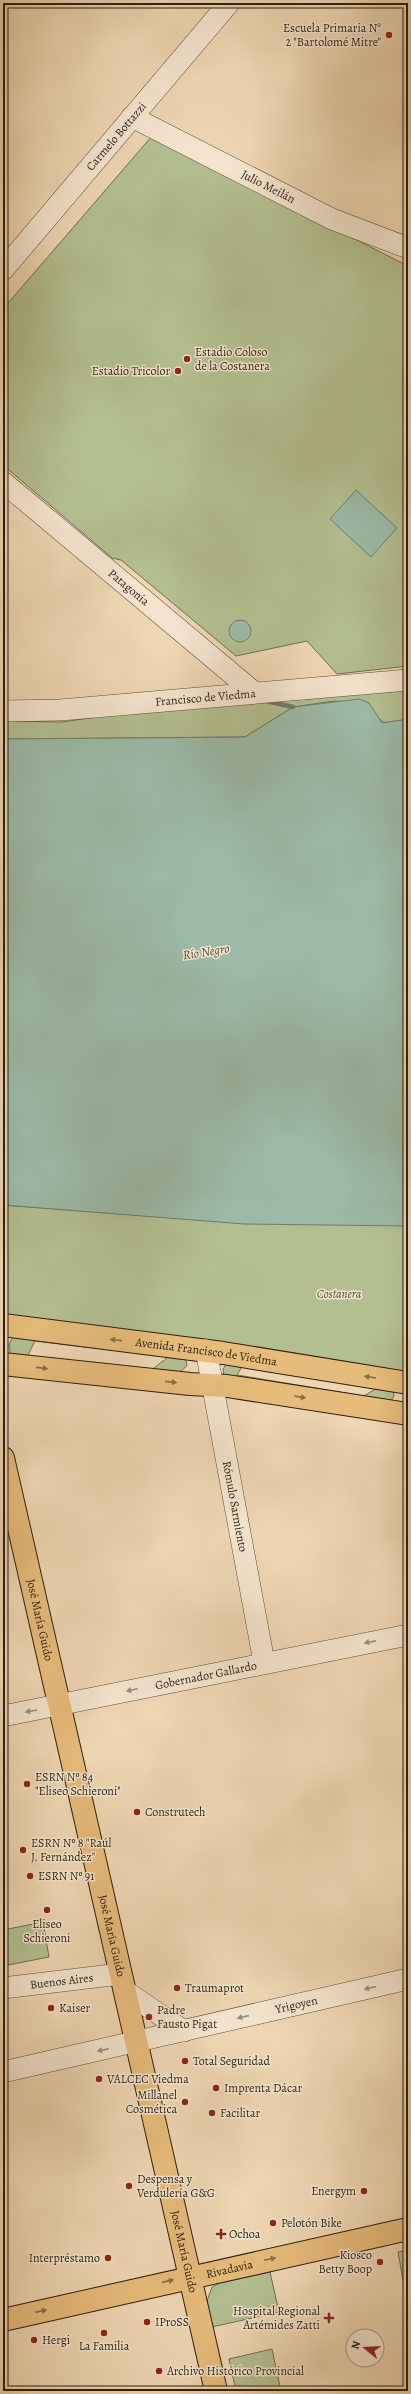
<svg xmlns="http://www.w3.org/2000/svg" width="411" height="2394" viewBox="0 0 411 2394" font-family="Alegreya,serif">
  <rect width="100%" height="100%" fill="#eed6b3"/>
  <filter id="stains"><feTurbulence type="fractalNoise" baseFrequency=".005" numOctaves="4"/><feColorMatrix values="0 0 0 0 .2 0 0 0 0 .09 0 0 0 0 .02 0 0 0 .5 -.17"/></filter>
  <radialGradient id="worn" r=".72"><stop offset=".6" stop-color="#630" stop-opacity="0"/><stop offset="1" stop-color="#630" stop-opacity=".3"/></radialGradient>
  <!-- green -->
  <g fill="#b3bf91" stroke="#6f6f52">
    <polygon points="152,136 408,266 408,666 337,674 307,641 236,656 121,560 112,558 3,465 3,309"/>
    <path d="M408,690v29c-26,6 -26,7 -39,-16l-35,-2 -41,6 -48,30 -242,2v-18l59,1 55,-8z"/>
    <polygon points="408,1191 408,1374 3,1318 3,1205 162,1217"/>
    <path d="M20,1335l165,22 2,8c-9,13 -24,8 -38,7l19,-15 -133,-16 -9,18 -10,-1 -6,-6 -1,-8 4,-7z"/>
    <polygon points="227,1363 244,1363 237,1375 364,1396 382,1385 393,1390 394,1396 390,1402 232,1379 224,1375 223,1369"/>
    <polygon points="43,1922 49,1957 3,1966 3,1930"/>
    <polygon points="408,2250 408,2285 404,2286 398,2252"/>
    <polygon points="270,2272 279,2312 212,2327 207,2301 212,2287 220,2283"/>
    <polygon points="272,2349 281,2391 236,2391 229,2359"/>
  </g>
  <!-- water -->
  <g fill="#9bbaa7" stroke="#6e7c6b">
    <polygon points="356,490 397,528 371,557 330,519"/>
    <circle cx="240" cy="631" r="11"/>
    <polygon points="359,699 369,703 382,723 408,719 408,1226 244,1224 3,1205 3,739 245,737 293,707"/>
  </g>
  <g fill="none" stroke-linecap="round" stroke-linejoin="round">
    <!-- stream -->
    <polyline stroke="#6e7c6b" stroke-width="4.5" points="266,701 293,707"/>
    <defs>
      <g id="minor">
        <path id="s1" d="M132,117l200,102 76,29"/>
        <path id="s2" d="M3,270l226,-267"/>
        <path id="s3" d="M3,482l252,211"/>
        <path id="s4" d="M3,711l57,-1 348,-30"/>
        <path id="s5" d="M206,1350l58,312"/>
        <path id="s6" d="M3,1716l405,-81"/>
        <path id="s7" d="M3,1988l117,-14"/>
        <polyline points="125,1991 184,2031"/>
        <path id="s8" d="M3,2072l405,-93"/>
      </g>
      <g id="major">
        <path id="s9" d="M3,1325l220,28 185,30"/>
        <polyline points="3,1364 190,1384 227,1386 408,1414"/>
        <path id="s10" d="M3,1458l213,933"/>
        <path id="s11" d="M3,2320l405,-91"/>
      </g>
    </defs>
    <!-- minor casing -->
    <use href="#minor" stroke="#5c4d3a" stroke-width="22"/>
    <!-- major casing -->
    <use href="#major" stroke="#2b1f12" stroke-width="24"/>
    <!-- minor -->
    <use href="#minor" stroke="#f4e4ce" stroke-width="21"/>
    <!-- major -->
    <use href="#major" stroke="#e7bb7a" stroke-width="22"/>
  </g>
  <!-- one-way arrows -->
  <defs><path id="oneway-solid" d="M-6-.8H1V-3.2L6.5 0L1 3.2V.8H-6Z"/></defs>
  <g fill="#896d46">
    <use href="#oneway-solid" transform="translate(116 1340) rotate(-173)"/>
    <use href="#oneway-solid" transform="translate(42 1368) rotate(6)"/>
    <use href="#oneway-solid" transform="translate(370 1377) rotate(-171)"/>
    <use href="#oneway-solid" transform="translate(171 1382) rotate(6)"/>
    <use href="#oneway-solid" transform="translate(300 1397) rotate(9)"/>
    <use href="#oneway-solid" transform="translate(270 2259) rotate(-12)"/>
    <use href="#oneway-solid" transform="translate(168 2281) rotate(-13)"/>
    <use href="#oneway-solid" transform="translate(41 2311) rotate(-13)"/>
  </g>
  <g fill="#9a8b79">
    <use href="#oneway-solid" transform="translate(370 1642) rotate(169)"/>
    <use href="#oneway-solid" transform="translate(132 1690) rotate(168)"/>
    <use href="#oneway-solid" transform="translate(31 1711) rotate(170)"/>
    <use href="#oneway-solid" transform="translate(370 1988) rotate(167)"/>
    <use href="#oneway-solid" transform="translate(243 2017) rotate(167)"/>
    <use href="#oneway-solid" transform="translate(103 2050) rotate(168)"/>
  </g>
  <!-- markers -->
  <g fill="#8f2418" stroke="#f4e4ce" stroke-width="1.5">
    <circle cx="389" cy="35" r="4"/>
    <circle cx="187" cy="359" r="4"/>
    <circle cx="178" cy="371" r="4"/>
    <circle cx="27" cy="1784" r="4"/>
    <circle cx="137" cy="1812" r="4"/>
    <circle cx="23" cy="1850" r="4"/>
    <circle cx="30" cy="1876" r="4"/>
    <circle cx="47" cy="1910" r="4"/>
    <circle cx="177" cy="1988" r="4"/>
    <circle cx="51" cy="2008" r="4"/>
    <circle cx="149" cy="2017" r="4"/>
    <circle cx="185" cy="2061" r="4"/>
    <circle cx="99" cy="2079" r="4"/>
    <circle cx="216" cy="2088" r="4"/>
    <circle cx="185" cy="2102" r="4"/>
    <circle cx="212" cy="2113" r="4"/>
    <circle cx="129" cy="2186" r="4"/>
    <circle cx="364" cy="2191" r="4"/>
    <circle cx="273" cy="2223" r="4"/>
    <path d="M219 2228h4v4h4v4h-4v4h-4v-4h-4v-4h4z"/>
    <circle cx="108" cy="2258" r="4"/>
    <circle cx="380" cy="2262" r="4"/>
    <path d="M327 2312h4v4h4v4h-4v4h-4v-4h-4v-4h4z"/>
    <circle cx="147" cy="2322" r="4"/>
    <circle cx="104" cy="2333" r="4"/>
    <circle cx="34" cy="2340" r="4"/>
    <circle cx="159" cy="2371" r="4"/>
  </g>
  <g text-anchor="middle" stroke-width="3" stroke-linejoin="round" paint-order="stroke">
    <!-- poi labels -->
    <g font-size="12" fill="#2b1f12" stroke="#f4e4ce" text-anchor="start">
      <text x="381" y="32" text-anchor="end">Escuela Primaria N°<tspan x="381" dy="14">2 "Bartolomé Mitre"</tspan></text>
      <text x="195" y="356">Estadio Coloso<tspan x="195" dy="14">de la Costanera</tspan></text>
      <text x="170" y="375" text-anchor="end">Estadio Tricolor</text>
      <text x="35" y="1781">ESRN Nº 84<tspan x="35" dy="14">"Eliseo Schieroni"</tspan></text>
      <text x="145" y="1816">Construtech</text>
      <text x="31" y="1847">ESRN Nº 8 "Raúl<tspan x="31" dy="14">J. Fernández"</tspan></text>
      <text x="38" y="1880">ESRN Nº 91</text>
      <text x="47" y="1928" text-anchor="middle">Eliseo<tspan x="47" dy="14">Schieroni</tspan></text>
      <text x="185" y="1992">Traumaprot</text>
      <text x="59" y="2012">Kaiser</text>
      <text x="157" y="2014">Padre<tspan x="157" dy="14">Fausto Pigat</tspan></text>
      <text x="193" y="2065">Total Seguridad</text>
      <text x="107" y="2083">VALCEC Viedma</text>
      <text x="224" y="2092">Imprenta Dácar</text>
      <text x="177" y="2099" text-anchor="end">Millanel<tspan x="177" dy="14">Cosmética</tspan></text>
      <text x="220" y="2117">Facilitar</text>
      <text x="137" y="2183">Despensa y<tspan x="137" dy="14">Verdulería G&amp;G</tspan></text>
      <text x="356" y="2195" text-anchor="end">Energym</text>
      <text x="281" y="2227">Pelotón Bike</text>
      <text x="229" y="2238">Ochoa</text>
      <text x="372" y="2259" text-anchor="end">Kiosco<tspan x="372" dy="14">Betty Boop</tspan></text>
      <text x="100" y="2262" text-anchor="end">Interpréstamo</text>
      <text x="320" y="2315" text-anchor="end">Hospital Regional<tspan x="320" dy="14">Artémides Zatti</tspan></text>
      <text x="155" y="2326">IProSS</text>
      <text x="42" y="2344">Hergi</text>
      <text x="104" y="2350" text-anchor="middle">La Familia</text>
      <text x="167" y="2375">Archivo Histórico Provincial</text>
    </g>
    <!-- street labels -->
    <g font-size="12" fill="#2b1f12" stroke="#f4e4ce">
      <text dy="4" stroke="none"><textPath href="#s2" startOffset="175">Carmelo Bottazzi</textPath></text>
      <text dy="4" stroke="none"><textPath href="#s1" startOffset="153">Julio Meilán</textPath></text>
      <text dy="4" stroke="none"><textPath href="#s3" startOffset="164">Patagonia</textPath></text>
      <text dy="4" stroke="none"><textPath href="#s4" startOffset="203">Francisco de Viedma</textPath></text>
      <text dy="4" stroke="none"><textPath href="#s9" startOffset="205">Avenida Francisco de Viedma</textPath></text>
      <text dy="4" stroke="none"><textPath href="#s5" startOffset="159">Rómulo Sarmiento</textPath></text>
      <text dy="4" stroke="none"><textPath href="#s10" startOffset="166">José María Guido</textPath></text>
      <text dy="4" stroke="none"><textPath href="#s6" startOffset="207">Gobernador Gallardo</textPath></text>
      <text dy="4" stroke="none"><textPath href="#s10" startOffset="490">José María Guido</textPath></text>
      <text dy="4" stroke="none"><textPath href="#s7" startOffset="59">Buenos Aires</textPath></text>
      <text dy="4" stroke="none"><textPath href="#s8" startOffset="301">Yrigoyen</textPath></text>
      <text dy="4" stroke="none"><textPath href="#s10" startOffset="814">José María Guido</textPath></text>
      <text dy="4" stroke="none"><textPath href="#s11" startOffset="232">Rivadavia</textPath></text>
    </g>
    <!-- park labels -->
    <g font-size="12" font-style="italic" fill="#544f38" stroke="#f4e4ce">
      <text x="339" y="1298">Costanera</text>
    </g>
    <!-- water labels -->
    <g font-size="13" font-style="italic" fill="#4d4e3f" stroke="#f4e4ce">
      <text transform="translate(206 951) rotate(-9)" y="5">Río Negro</text>
    </g>
  </g>
  <!-- margin -->
  <rect width="411" height="2394" fill="none" stroke="#eed6b3" stroke-width="16"/>
  <rect x="4" y="4" width="403" height="2386" fill="none" stroke="#2b1f12" stroke-width="2"/>
  <rect x="8" y="8" width="395" height="2378" fill="none" stroke="#2b1f12"/>
  <!-- north arrow -->
  <g transform="translate(365 2348) rotate(288)"><circle r="19" fill="#f4e4ce" stroke="#a49583"/>
  <path d="M0-3L7 15L0 10L-7 15Z" fill="#8f2418"/>
  <text y="-6" font-size="11" font-weight="bold" text-anchor="middle" fill="#2b1f12">N</text>
  </g>
  <rect width="100%" height="100%" filter="url(#stains)"/>
  <rect width="100%" height="100%" fill="url(#worn)"/>
</svg>
